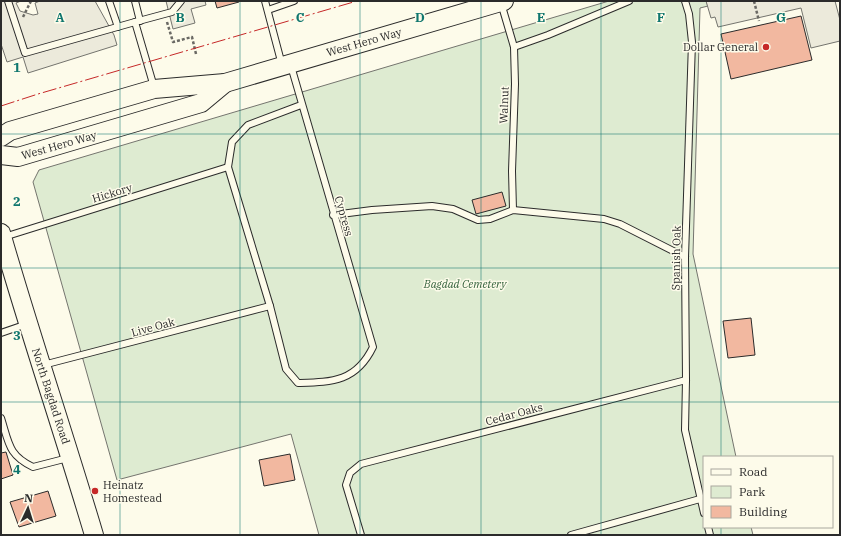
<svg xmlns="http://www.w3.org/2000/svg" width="841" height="536" viewBox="0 0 841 536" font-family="'IBM Plex Serif',serif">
  <rect width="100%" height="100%" fill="#fdfbea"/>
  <!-- green -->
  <polygon fill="#deebd1" stroke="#74746e" points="609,1 706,1 708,6 700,8 693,254 736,457 704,457 704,527 751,527 753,535 319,535 291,434 117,480 33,182 39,170"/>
  <!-- parking -->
  <g fill="#eceadb" stroke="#74746e">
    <polygon points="1,1 21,1 16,3 20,11 33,15 38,14 35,3 40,1 95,1 114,35 117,45 28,73 23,57 7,62 1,44"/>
    <polygon points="166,1 205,1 206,5 191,9 195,23 173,29"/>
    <polygon points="706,1 835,1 840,20 840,41 811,48 801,8 718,27 715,17 711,18"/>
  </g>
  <!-- building -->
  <g fill="#f2b8a0" stroke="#2b2b2b">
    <polygon points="215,1 239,1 239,2 217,8"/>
    <polygon points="801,16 812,60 731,79 721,34"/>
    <polygon points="502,192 506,206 476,214 472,200"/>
    <polygon points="751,318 755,355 728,358 723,321"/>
    <polygon points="6,452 13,475 1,479 1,453"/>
    <polygon points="290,454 295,480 264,486 259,460"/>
    <polygon points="48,491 56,516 19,527 10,502"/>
  </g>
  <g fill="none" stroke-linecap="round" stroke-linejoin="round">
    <defs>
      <g id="lane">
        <polyline points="8,1 25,53 135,22"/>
        <polyline points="109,1 118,27"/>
        <polyline points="135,1 140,21"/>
        <polyline points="265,1 282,65"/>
        <polyline points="685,1 689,14 692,42 685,257 686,380 685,430 704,513"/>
        <polyline points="501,3 514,47 515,84 512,171 513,210"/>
        <polyline points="268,10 294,1"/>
        <polyline points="514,47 548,35 629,1"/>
        <path d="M291,66l82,281c-17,35 -41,35 -75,36l-12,-14 -16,-63 -42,-139 4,-25 16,-17 53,-20"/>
        <polyline points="154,87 135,22 172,12 181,1"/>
        <polyline points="333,215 372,210 432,206 453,209 478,220 490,219 513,210 604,219 620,224 685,257"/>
        <polyline points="4,237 228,167"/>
        <polyline points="1,333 27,324"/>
        <polyline points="43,365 270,306"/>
        <path d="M1,418c8,25 7,37 32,49l35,-9"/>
        <polyline points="708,527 710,535"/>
        <polyline points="361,535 346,485 350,473 361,464 686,380"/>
        <polyline points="571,535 700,499"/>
      </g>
      <g id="secondary">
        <polyline points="1,137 10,131 154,89 225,83 504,1"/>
        <polyline points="1,155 18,157 201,103 225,83"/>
        <path d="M1,233c29,101 63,201 93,302"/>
      </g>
    </defs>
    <!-- lane casing -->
    <use href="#lane" stroke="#2b2b2b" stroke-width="8"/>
    <!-- secondary casing -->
    <use href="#secondary" stroke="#2b2b2b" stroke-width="20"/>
    <!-- path -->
    <g stroke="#6a6964" stroke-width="2.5" stroke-dasharray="3 2" stroke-linecap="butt">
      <polyline points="754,1 759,21"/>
      <polyline points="23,17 31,1"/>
      <polyline points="167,22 173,42 192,37 196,54"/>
    </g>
    <!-- lane -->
    <use href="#lane" stroke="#fdfbea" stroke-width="6"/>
    <!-- secondary -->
    <use href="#secondary" stroke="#fdfbea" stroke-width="18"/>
    <!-- power -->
    <polyline stroke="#c62828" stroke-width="1" stroke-dasharray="14 3 2 3" stroke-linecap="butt" points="1,106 38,94 357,1"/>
  </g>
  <!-- grid -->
  <path fill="none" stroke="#0f766e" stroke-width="1" stroke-opacity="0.55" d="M120,1v534M240,1v534M360,1v534M481,1v534M601,1v534M721,1v456M1,134h839M1,268h839M1,402h839M721,527v8"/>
  <!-- markers -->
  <g fill="#c62828" stroke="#fdfbea" stroke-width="1.5">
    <circle cx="766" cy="47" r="4"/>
    <circle cx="95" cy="491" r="4"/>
  </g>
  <g text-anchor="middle" stroke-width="3" stroke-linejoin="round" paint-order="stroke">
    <!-- street labels -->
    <g font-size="11" fill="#2b2b2b" stroke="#fdfbea">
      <text transform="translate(364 42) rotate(-16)" y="4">West Hero Way</text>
      <text transform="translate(504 105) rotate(-88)" y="4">Walnut</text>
      <text transform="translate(59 145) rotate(-16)" y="4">West Hero Way</text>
      <text transform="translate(112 193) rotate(-17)" y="4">Hickory</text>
      <text transform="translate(344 216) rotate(74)" y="4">Cypress</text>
      <text transform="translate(676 258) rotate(-89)" y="4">Spanish Oak</text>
      <text transform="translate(153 327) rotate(-15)" y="4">Live Oak</text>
      <text transform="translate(51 396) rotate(72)" y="4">North Bagdad Road</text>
      <text transform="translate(514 414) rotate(-15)" y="4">Cedar Oaks</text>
    </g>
    <!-- poi labels -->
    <g font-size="11" fill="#2b2b2b" stroke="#fdfbea" text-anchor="end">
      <text x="758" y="51">Dollar General</text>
      <text x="103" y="489" text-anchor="start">Heinatz<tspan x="103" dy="13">Homestead</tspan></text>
    </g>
    <!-- park labels -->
    <g font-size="11" font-style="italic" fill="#34623c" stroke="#fdfbea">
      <text x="465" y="288">Bagdad Cemetery</text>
    </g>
  </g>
  <g font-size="13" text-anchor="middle" font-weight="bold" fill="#0f766e" stroke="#fdfbea" stroke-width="3" stroke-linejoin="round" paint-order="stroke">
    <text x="60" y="22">A</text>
    <text x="180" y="22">B</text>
    <text x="300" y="22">C</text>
    <text x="420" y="22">D</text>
    <text x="541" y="22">E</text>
    <text x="661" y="22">F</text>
    <text x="781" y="22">G</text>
    <text x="17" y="72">1</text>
    <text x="17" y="206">2</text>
    <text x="17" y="340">3</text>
    <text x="17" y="474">4</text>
  </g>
  <!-- border -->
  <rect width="841" height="536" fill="none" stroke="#2b2b2b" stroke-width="4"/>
  <!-- legend -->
  <rect x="703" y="456" width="130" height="72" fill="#fdfbea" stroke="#a9a89e"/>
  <rect x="711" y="469" width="20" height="6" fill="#fdfbea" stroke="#a9a89e"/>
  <text x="739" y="476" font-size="12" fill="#2b2b2b">Road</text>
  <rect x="711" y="486" width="20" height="12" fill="#deebd1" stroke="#a9a89e"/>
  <text x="739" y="496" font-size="12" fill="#2b2b2b">Park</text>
  <rect x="711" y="506" width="20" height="12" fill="#f2b8a0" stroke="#a9a89e"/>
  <text x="739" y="516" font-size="12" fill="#2b2b2b">Building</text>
  <!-- north arrow -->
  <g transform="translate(28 508) rotate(4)" stroke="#fdfbea" stroke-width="3" paint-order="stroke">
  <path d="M0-3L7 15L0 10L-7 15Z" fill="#2b2b2b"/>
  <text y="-6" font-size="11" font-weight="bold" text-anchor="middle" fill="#2b2b2b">N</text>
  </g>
</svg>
